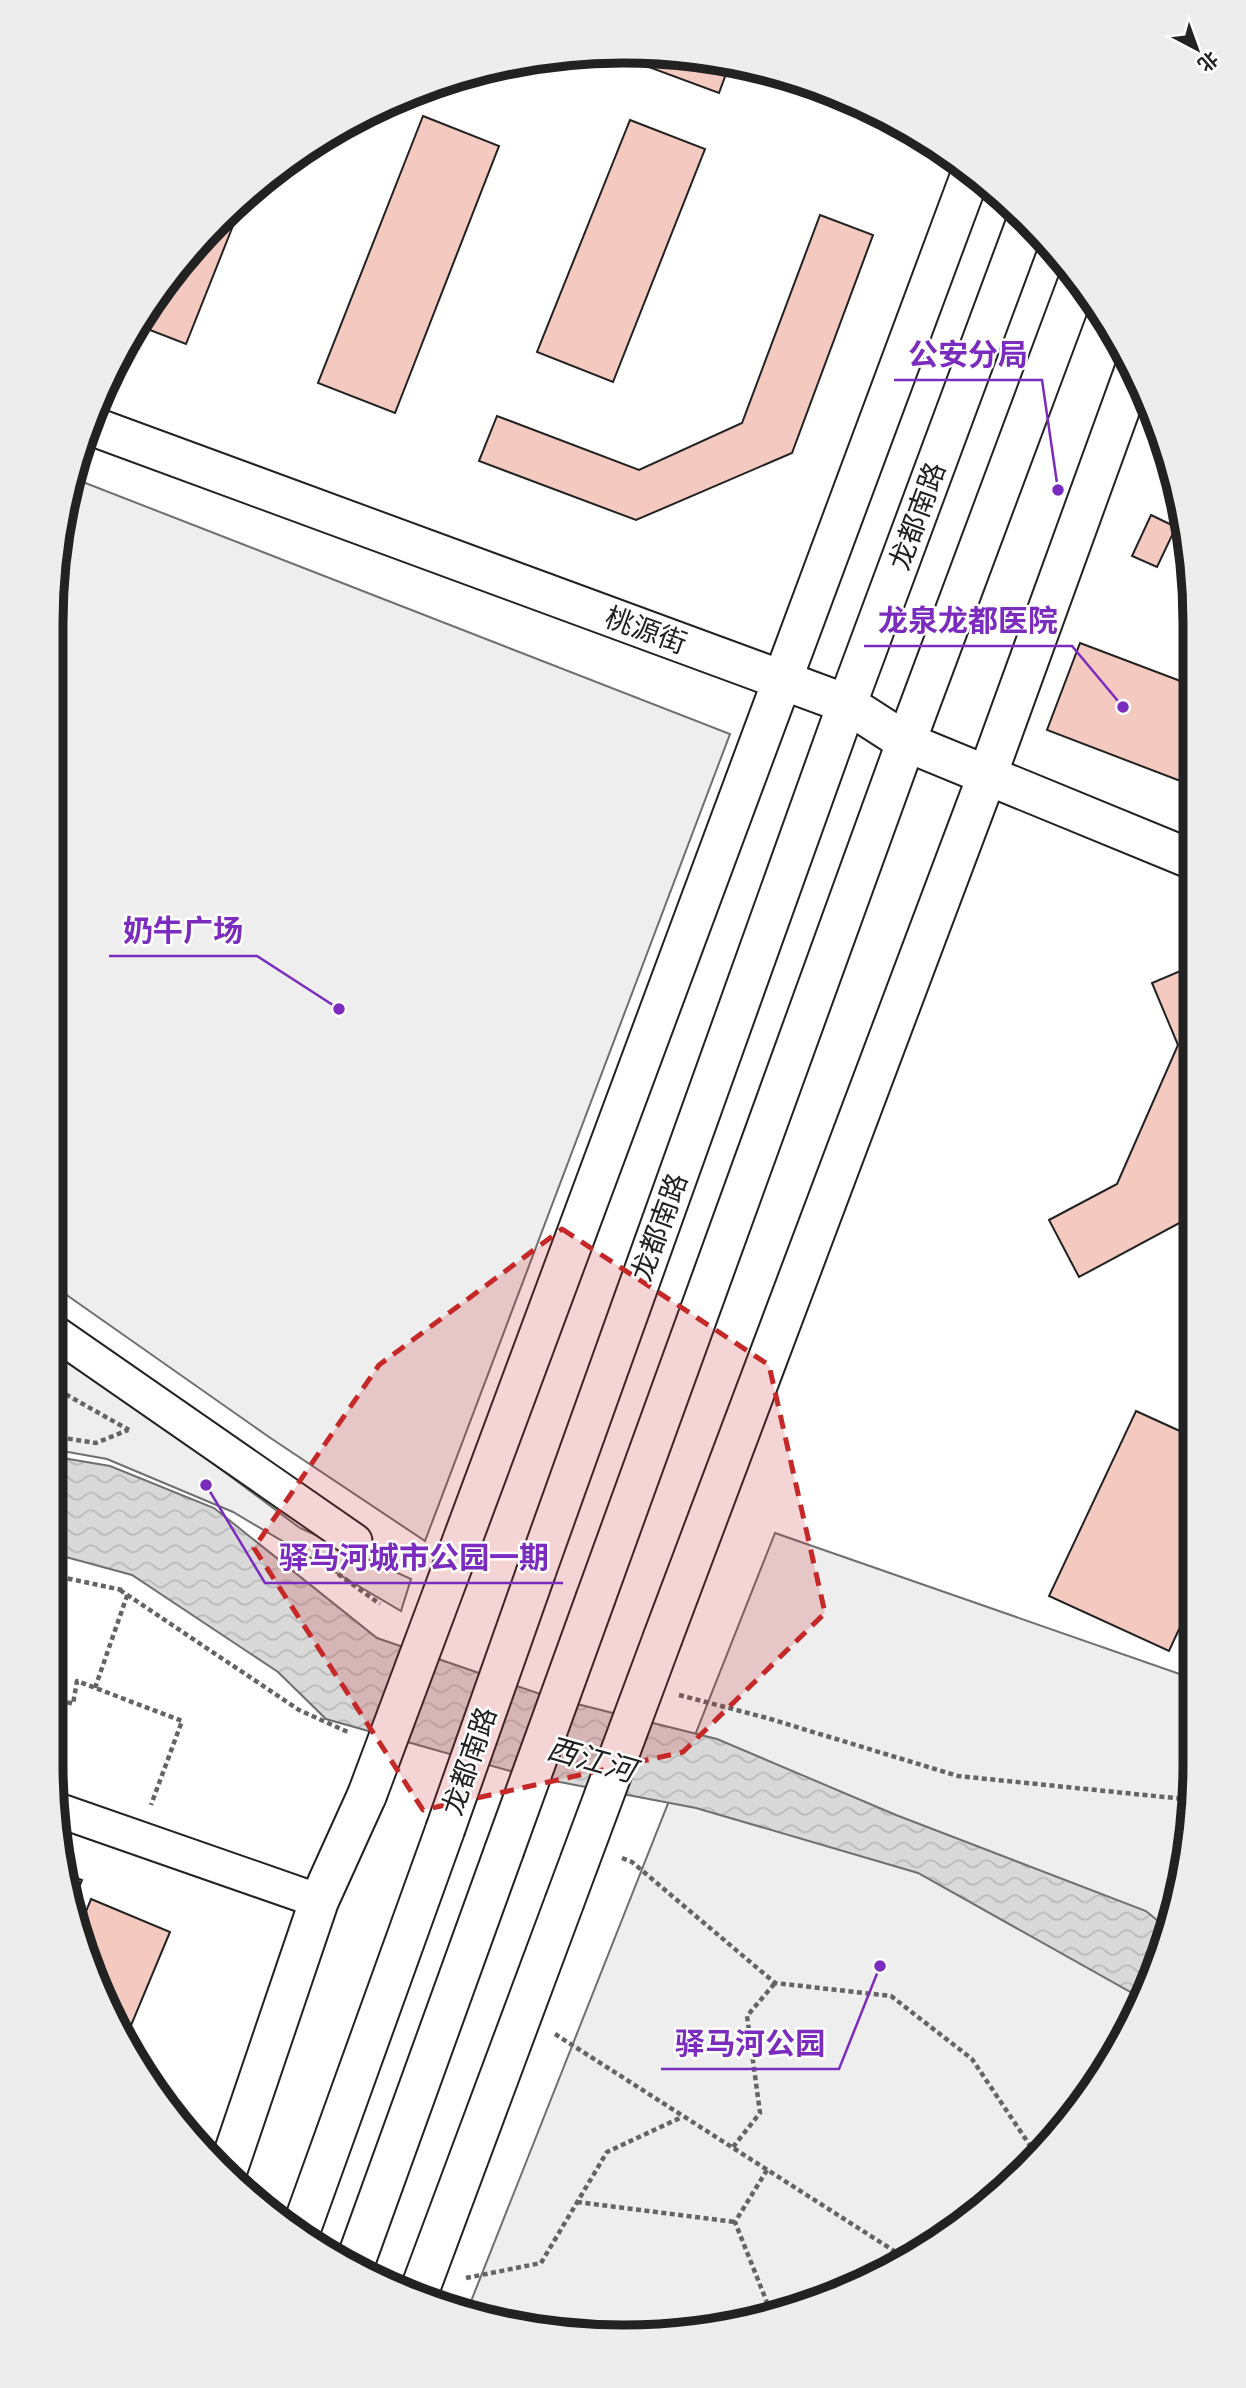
<svg xmlns="http://www.w3.org/2000/svg" width="1246" height="2388" viewBox="0 0 1246 2388" font-family="Jost,'Noto Sans SC',sans-serif">
  <defs>
    <pattern id="water-waves" width="16" height="10" patternUnits="userSpaceOnUse" patternTransform="scale(1.75)"><rect width="16" height="10" fill="#d9d9d9"/><path d="M0 5q4-4 8 0t8 0" fill="none" stroke="#bababa"/></pattern>
  </defs>
  <rect width="100%" height="100%" fill="#fff"/>
  <!-- park -->
  <g fill="#eee" stroke="#6f6f6f" stroke-width="2">
    <polygon points="70,477 730,734 425,1541 269,1437 51,1284 52,586"/>
    <polygon points="51,1353 118,1393 300,1528 411,1579 401,1611 233,1512 107,1459 51,1449"/>
    <polygon points="775,1533 1194,1679 1194,1802 1176,1913 1136,2018 1077,2114 1001,2195 842,2294 661,2336 475,2318 466,2314"/>
  </g>
  <!-- water -->
  <polygon fill="url(#water-waves)" stroke="#6f6f6f" stroke-width="2" points="51,1456 110,1466 214,1508 377,1638 549,1697 717,1739 896,1815 1146,1911 1169,1930 1143,1999 918,1873 696,1808 528,1776 326,1719 278,1672 132,1575 51,1553"/>
  <!-- building -->
  <g fill="#f3c9c0" stroke="#222" stroke-width="2">
    <polygon points="652,52 661,52 730,63 719,93 646,66"/>
    <polygon points="423,116 499,146 395,413 318,383"/>
    <polygon points="630,120 705,149 613,382 537,352"/>
    <polygon points="246,193 186,344 137,325 169,274"/>
    <polygon points="820,215 873,235 792,453 636,520 479,461 497,416 639,470 742,423"/>
    <polygon points="1151,515 1176,527 1157,567 1132,556"/>
    <polygon points="1080,643 1191,685 1191,785 1047,730"/>
    <polygon points="1192,966 1192,1204 1185,1220 1079,1277 1049,1220 1117,1184 1178,1045 1152,983"/>
    <polygon points="1136,1411 1193,1437 1193,1599 1169,1651 1049,1596"/>
    <polygon points="69,1875 82,1880 73,1902"/>
    <polygon points="91,1899 170,1932 127,2035 81,1949 78,1931"/>
  </g>
  <g fill="none" stroke-linecap="round" stroke-linejoin="round">
    <defs>
      <g id="minor">
        <polyline points="51,1330 355,1541"/>
        <polyline points="58,1810 319,1901"/>
      </g>
      <g id="tertiary">
        <polyline points="89,425 847,704 906,742 1191,859"/>
        <polyline points="462,1541 971,173"/>
        <polyline points="663,1637 987,776 1134,371"/>
        <polyline points="228,2169 319,1901 367,1795"/>
        <polyline points="419,2292 564,1903"/>
      </g>
      <g id="primary">
        <polyline points="536,1572 847,704 1026,222"/>
        <polyline points="596,1597 906,742 1078,281"/>
        <polyline points="299,2235 445,1830"/>
        <polyline points="355,2263 504,1851"/>
      </g>
    </defs>
    <!-- minor casing -->
    <use href="#minor" stroke="#222" stroke-width="37"/>
    <!-- tertiary casing -->
    <use href="#tertiary" stroke="#222" stroke-width="42"/>
    <!-- primary casing -->
    <use href="#primary" stroke="#222" stroke-width="42"/>
    <!-- path -->
    <g stroke="#646464" stroke-width="4.5" stroke-dasharray="5 3.5" stroke-linecap="butt">
      <polyline points="51,1386 129,1430"/>
      <polyline points="51,1436 96,1443 128,1430"/>
      <polyline points="338,1574 380,1604"/>
      <polyline points="51,1575 122,1590"/>
      <polyline points="120,1590 299,1710 350,1733"/>
      <polyline points="95,1688 128,1593"/>
      <polyline points="679,1695 767,1718 958,1776 1194,1800"/>
      <polyline points="51,1697 73,1704 77,1681 182,1721 151,1805"/>
      <polyline points="622,1858 632,1862 775,1983 891,1996 972,2059 1037,2156"/>
      <polyline points="555,2034 902,2256"/>
      <polyline points="733,2147 760,2113 747,2016 775,1983"/>
      <polyline points="767,2170 735,2222 770,2310"/>
      <polyline points="577,2202 735,2222"/>
      <polyline points="466,2278 541,2263 607,2152 682,2117"/>
    </g>
    <!-- minor -->
    <use href="#minor" stroke="#fff" stroke-width="33"/>
    <!-- tertiary -->
    <use href="#tertiary" stroke="#fff" stroke-width="38"/>
    <!-- primary -->
    <use href="#primary" stroke="#fff" stroke-width="38"/>
    <defs>
      <g id="tertiary-bridge">
        <polyline points="367,1795 462,1541"/>
        <polyline points="564,1903 663,1637"/>
      </g>
      <g id="primary-bridge">
        <polyline points="445,1830 536,1572"/>
        <polyline points="504,1851 596,1597"/>
      </g>
    </defs>
    <!-- tertiary-bridge casing -->
    <use href="#tertiary-bridge" stroke="#222" stroke-width="42" stroke-linecap="butt"/>
    <!-- primary-bridge casing -->
    <use href="#primary-bridge" stroke="#222" stroke-width="42" stroke-linecap="butt"/>
    <!-- tertiary-bridge -->
    <use href="#tertiary-bridge" stroke="#fff" stroke-width="38"/>
    <!-- primary-bridge -->
    <use href="#primary-bridge" stroke="#fff" stroke-width="38"/>
  </g>
  <!-- marked area -->
  <path fill="#c62828" fill-opacity="0.2" stroke="#c62828" stroke-width="5" stroke-dasharray="14 9" stroke-linejoin="round" d="M562,1229l207,136 56,248 -142,139 -260,58 -169,-262 125,-183z"/>
  <g text-anchor="middle" stroke-width="5" stroke-linejoin="round" paint-order="stroke">
    <!-- street labels -->
    <g font-size="28" fill="#222" stroke="#fff">
      <text transform="translate(917 516) rotate(-70)" y="10">龙都南路</text>
      <text transform="translate(646 630) rotate(20)" y="10">桃源街</text>
      <text transform="translate(659 1227) rotate(-70)" y="10">龙都南路</text>
      <text transform="translate(469 1761) rotate(-71)" y="10">龙都南路</text>
    </g>
    <!-- water labels -->
    <g font-size="30" font-style="italic" fill="#222" stroke="#fff">
      <text transform="translate(591 1760) rotate(16)" y="10">西江河</text>
    </g>
  </g>
  <!-- crop -->
  <path d="M0 0H1246V2388H0ZM623 63H623A560 560 0 0 1 1183 623V1765A560 560 0 0 1 623 2325H623A560 560 0 0 1 63 1765V623A560 560 0 0 1 623 63Z" fill="#ededed" fill-rule="evenodd"/>
  <path fill="none" stroke="#222" stroke-width="9" d="M623 63H623A560 560 0 0 1 1183 623V1765A560 560 0 0 1 623 2325H623A560 560 0 0 1 63 1765V623A560 560 0 0 1 623 63Z"/>
  <!-- callouts -->
  <path fill="none" stroke="#7b2cbf" stroke-width="2.5" d="M1058 490L1042 380H894M1123 707L1072 646H864M339 1009L257 956H109M206 1485L265 1583H563M880 1966L839 2069H661"/>
  <g fill="#7b2cbf" stroke="#fff" stroke-width="2.5">
    <circle cx="1058" cy="490" r="7"/>
    <circle cx="1123" cy="707" r="7"/>
    <circle cx="339" cy="1009" r="7"/>
    <circle cx="206" cy="1485" r="7"/>
    <circle cx="880" cy="1966" r="7"/>
  </g>
  <g font-size="30" text-anchor="middle" font-weight="bold" fill="#7b2cbf" stroke="#fff" stroke-width="5" stroke-linejoin="round" paint-order="stroke">
    <text x="968" y="365">公安分局</text>
    <text x="968" y="631">龙泉龙都医院</text>
    <text x="183" y="941">奶牛广场</text>
    <text x="414" y="1568">驿马河城市公园一期</text>
    <text x="750" y="2054">驿马河公园</text>
  </g>
  <!-- north arrow -->
  <g transform="translate(1197 49) rotate(139)" stroke="#ffffff" stroke-width="5" paint-order="stroke">
  <path d="M0-5L12 26L0 18L-12 26Z" fill="#222222"/>
  <text y="-10" font-size="19" font-weight="bold" text-anchor="middle" fill="#222222">北</text>
  </g>
</svg>
